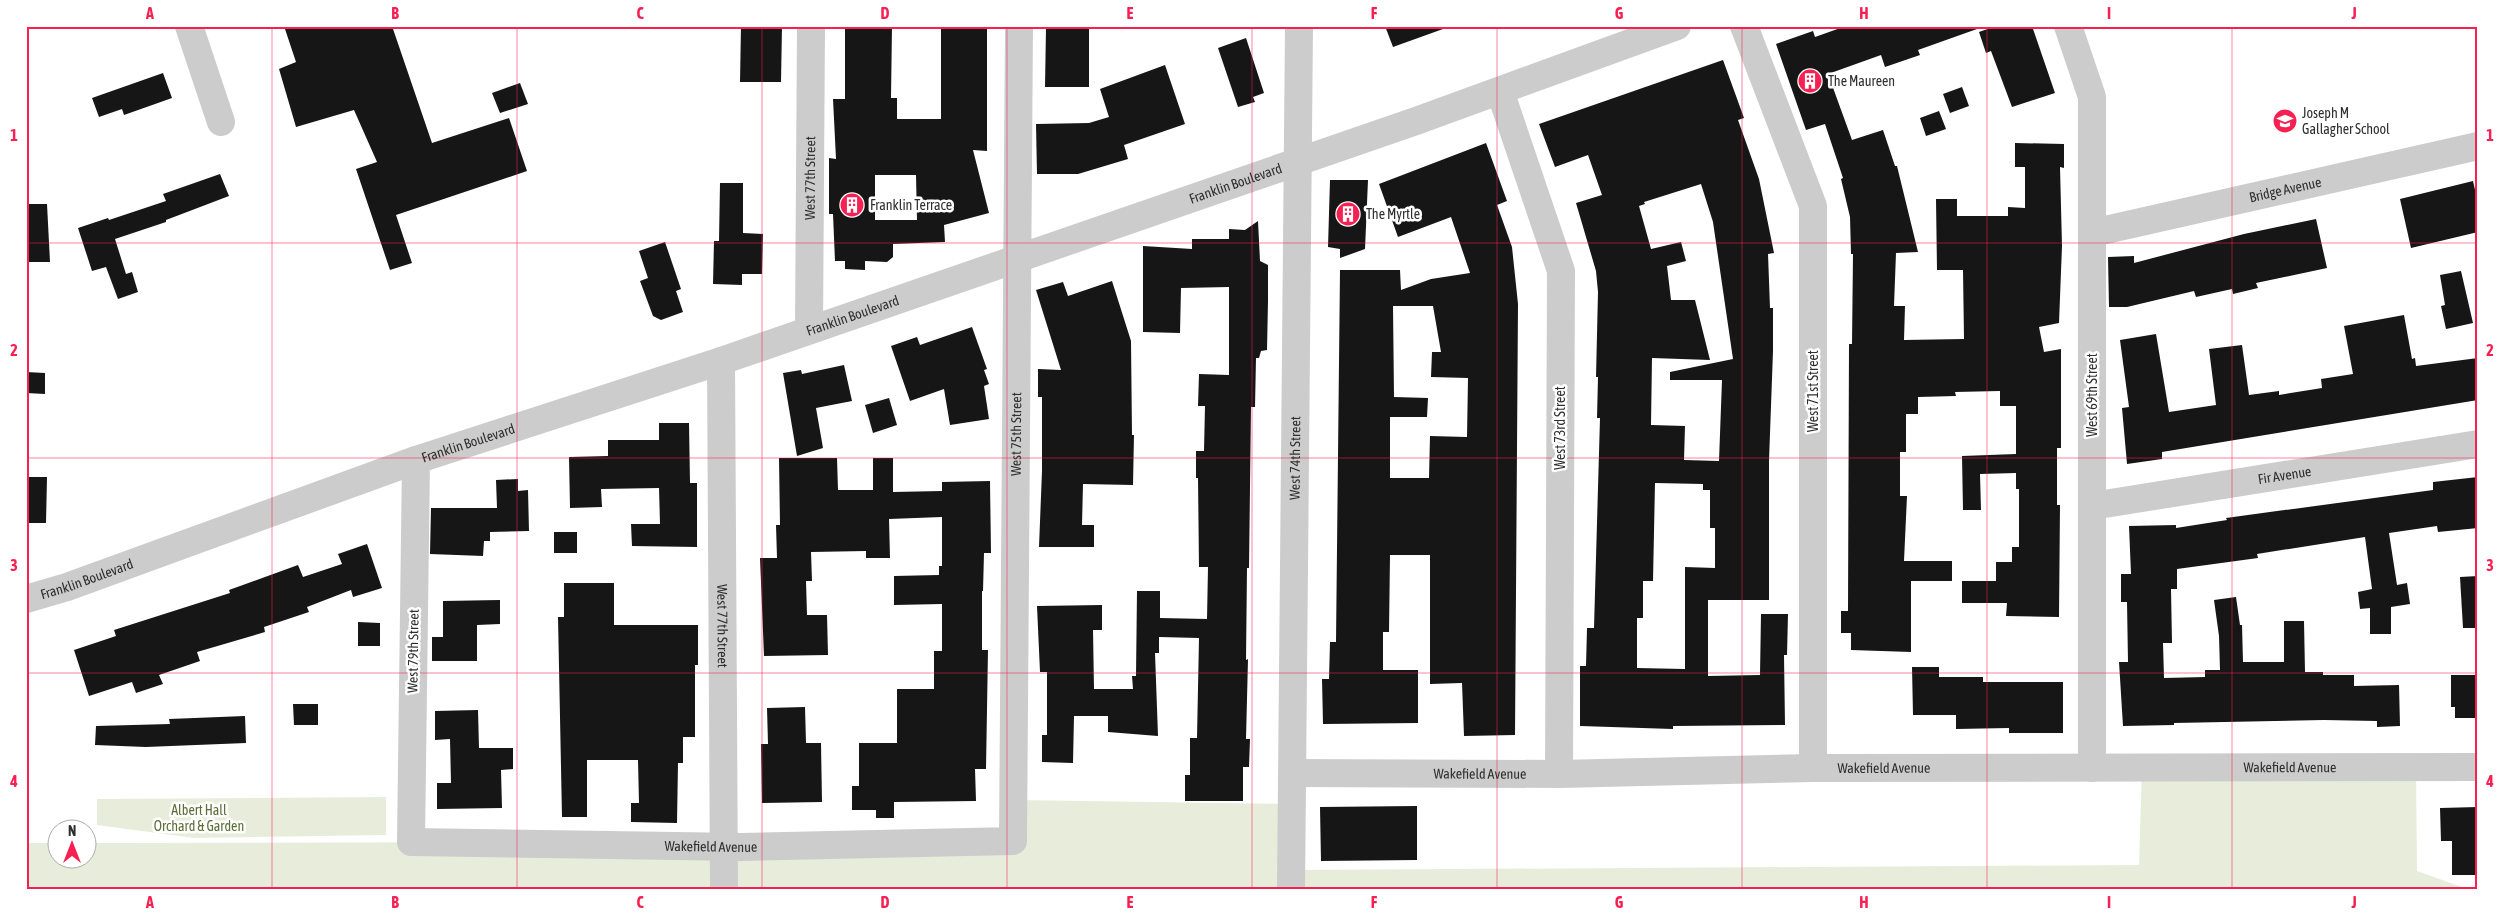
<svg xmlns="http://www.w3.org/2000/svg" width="2504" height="916" viewBox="0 0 2504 916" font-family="'Asap Condensed',sans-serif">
  <rect width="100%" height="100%" fill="#fff"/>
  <!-- green -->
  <g fill="#e8eddb">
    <polygon points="2416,767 2417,871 2470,890 26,890 26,843 57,843 58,858 88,858 88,843 1013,841 1013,800 1291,804 1292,870 2139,865 2142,768"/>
    <polygon points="386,797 386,835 194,838 97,825 97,799"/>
  </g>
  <!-- building -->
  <g fill="#161616" fill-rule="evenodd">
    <polygon points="284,26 392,26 432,143 509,118 527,171 396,215 412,263 390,270 356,169 377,162 354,110 296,127 279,69 296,62"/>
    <polygon points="741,26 782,26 781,82 740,82"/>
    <path d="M845,26h47l-1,72h6v21h44v-93h46v125l-14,-1 16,63 -45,12 1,17 -52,2v13l-6,5 -22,-1v9l-20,-1v-8h-10l-2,-47h-4v-56l7,1 -3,-60h12zM875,175h41l1,45h-42z"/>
    <polygon points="1385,26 1443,26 1443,29 1393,47"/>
    <polygon points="1846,26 1977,26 1977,29 1918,50 1920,55 1885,67 1881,55 1828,74 1852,140 1883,130 1895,166 1897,166 1918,252 1896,253 1894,306 1905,306 1904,340 1964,339 1963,270 1937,270 1936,199 1957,199 1957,216 2008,216 2008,207 2025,208 2025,167 2015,167 2015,143 2064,144 2064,168 2060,167 2062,246 2059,323 2039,327 2044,352 2061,349 2061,448 2057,448 2057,505 2060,505 2059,617 2006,616 2007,603 1962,603 1962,581 1996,581 1996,562 2012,562 2012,547 2019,547 2019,489 2016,489 2016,473 1980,474 1981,510 1963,510 1962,456 2016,454 2016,406 2000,406 2000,391 1955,392 1956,396 1918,397 1918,414 1906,414 1906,452 1900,452 1900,496 1907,496 1904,561 1952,561 1952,581 1911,581 1911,652 1851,650 1851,633 1841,633 1841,611 1848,611 1849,344 1852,344 1853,254 1851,254 1850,217 1841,179 1843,178 1825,124 1806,130 1776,44 1813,31 1815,37"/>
    <polygon points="1996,26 2032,26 2055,93 2012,107 1991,51 1986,53 1979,32"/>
    <polygon points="1046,28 1089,28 1089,87 1045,87"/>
    <polygon points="1246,38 1264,93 1253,97 1255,102 1238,107 1218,48"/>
    <path d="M1723,60l21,58 -6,2 21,59 15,74 -6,1 2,54h3v43l-4,110v139h-61v76l52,-1 1,-61h27l-1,41h-3l1,70 -112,1v3l-93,-3v-60h6l1,-38h7l6,-210h-3l1,-41h-2l2,-85 -2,-21 -20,-68 26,-8 -14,-40 -33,12 -16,-43zM1701,184l12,38 20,137 -63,13v8h52l-3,81 -35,-1 1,-34 -34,-1 1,-67 58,2 -15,-60h-24l-4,-34 19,-5 -5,-19 -30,7 -12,-43 6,-2 -1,-2zM1655,483l48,1v6h7v38h5v40l-30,-1v102l-48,-1v-50h6v-37h10z"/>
    <polygon points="1165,65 1185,124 1124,145 1128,159 1078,174 1037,174 1036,124 1089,123 1109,117 1100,89"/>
    <polygon points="163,73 172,98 124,115 122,109 99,117 92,98"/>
    <polygon points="520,83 528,104 500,113 492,93"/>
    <polygon points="1962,87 1969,106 1950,113 1943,94"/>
    <polygon points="1939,111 1946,129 1926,136 1920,118"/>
    <path d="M1486,143l21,58 -10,4 15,42 6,57 -3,431 -51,1 -2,-53 -32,1v-129h-40l-1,77h-6v38h35v53l-95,1 -1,-45h7l1,-37h6l4,-372h60l1,20 30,-11 39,-6 -19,-56 -53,20 -19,-53zM1393,306h40l8,46h-9l-1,25 37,1 -1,59 -37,-1 -1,42h-39v-61h37l1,-19 -34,-1z"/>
    <polygon points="220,174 229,196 166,220 166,222 115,239 126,274 132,272 138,292 118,299 106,267 92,271 78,228 108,218 109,220 166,201 163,194"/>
    <polygon points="1330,180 1368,180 1365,249 1340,258 1340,249 1328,247"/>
    <polygon points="2473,181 2478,203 2478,232 2411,248 2400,199"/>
    <polygon points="720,183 743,183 743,233 763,234 762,274 742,274 742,285 713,284 714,241 719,241"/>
    <polygon points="26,204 47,204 50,262 28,262"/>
    <polygon points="2316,219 2327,268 2256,283 2258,288 2233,294 2232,289 2196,297 2194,291 2127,307 2109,307 2108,257 2134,256 2134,263 2244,234"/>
    <polygon points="1258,221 1260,261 1268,265 1268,301 1267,350 1261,351 1259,358 1256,358 1255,407 1251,407 1249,568 1247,568 1246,660 1248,659 1246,739 1250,739 1249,767 1243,767 1243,801 1185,801 1185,775 1190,775 1190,738 1197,738 1199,638 1159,637 1159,653 1155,653 1158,736 1108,732 1108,716 1074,716 1073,763 1042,762 1042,735 1047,735 1047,672 1040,672 1037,606 1102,605 1102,630 1093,630 1094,689 1133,689 1132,676 1136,676 1137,591 1160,591 1160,618 1207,619 1208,567 1199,567 1198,478 1196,478 1196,451 1204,451 1205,406 1198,406 1199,374 1229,375 1229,287 1181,288 1180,333 1143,332 1143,246 1192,249 1192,239 1229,239 1229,229 1245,230"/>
    <polygon points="665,242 681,289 676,291 683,312 661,320 653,316 640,281 648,278 639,251"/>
    <polygon points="2461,271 2473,323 2446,329 2441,306 2445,305 2440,275"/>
    <polygon points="1112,281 1131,341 1132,435 1134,435 1133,485 1083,484 1082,525 1094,525 1094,547 1039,547 1042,471 1042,397 1038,397 1038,369 1061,370 1036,290 1063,282 1068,296"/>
    <polygon points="2404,315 2412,359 2415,358 2416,366 2478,358 2478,400 2162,452 2162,459 2127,464 2122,408 2129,407 2120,340 2156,334 2169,412 2216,405 2209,349 2242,345 2249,395 2279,391 2279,395 2322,388 2321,379 2353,374 2344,326"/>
    <polygon points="972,327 987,369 984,370 989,384 984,386 989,419 950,425 944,389 910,401 891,346 917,337 920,345"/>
    <polygon points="844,365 852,401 816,408 823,448 797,456 783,373 801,370 802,374"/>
    <polygon points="26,372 45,373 45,394 26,393"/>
    <polygon points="889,398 897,425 873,433 865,405"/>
    <polygon points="659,423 689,423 690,483 697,483 697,547 632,546 631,524 660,524 659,488 601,489 602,507 570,508 569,457 608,456 608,440 659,440"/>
    <polygon points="779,458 837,458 838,490 873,490 873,458 893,458 893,492 942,491 942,482 990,481 991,553 984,553 983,591 982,591 982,650 988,650 986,769 975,769 976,801 894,802 894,818 876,818 876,810 852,810 852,786 859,786 859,743 897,743 897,689 934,689 934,651 942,651 942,604 894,605 894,576 939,575 939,566 942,566 942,517 889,519 890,558 866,558 866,551 811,552 812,581 806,581 807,615 827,615 828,655 764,656 760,558 777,558 776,525 780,525"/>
    <polygon points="26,477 47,477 46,523 26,523"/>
    <polygon points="2478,477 2478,528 2438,532 2437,526 2389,533 2397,585 2407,583 2410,604 2391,607 2391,634 2370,634 2370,608 2360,609 2358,592 2372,589 2365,537 2257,554 2258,558 2177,569 2177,589 2171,589 2172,643 2163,643 2164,678 2205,677 2205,670 2220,670 2219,636 2214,600 2236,597 2240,625 2242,625 2243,662 2284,662 2284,621 2304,621 2305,672 2323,672 2323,675 2354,675 2354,686 2399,685 2400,726 2377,727 2377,721 2324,720 2174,723 2174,725 2123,726 2119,662 2128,662 2127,602 2121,602 2121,574 2131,574 2129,526 2176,525 2176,528 2227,520 2226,518 2433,490 2433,482"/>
    <polygon points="518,479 518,491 528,490 529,531 490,532 490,541 484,541 483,556 430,554 431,508 497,508 496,480"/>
    <rect x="554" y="532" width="23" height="21"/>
    <polygon points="367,544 382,588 353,597 351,590 307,607 309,612 264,627 265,632 197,652 200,661 159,675 163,684 136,693 132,682 89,696 74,650 116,636 114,630 230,593 229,590 298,565 303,577 342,564 338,554"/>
    <polygon points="2478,576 2478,628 2463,628 2460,577"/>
    <polygon points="564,583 614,583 614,625 698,625 698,665 695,665 695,737 683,737 683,763 678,763 677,823 631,822 631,803 639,803 638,760 587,760 587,817 562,817 558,617 564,617"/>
    <polygon points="500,600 500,624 477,625 477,661 432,661 432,637 443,637 443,601"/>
    <polygon points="358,622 380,623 380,646 358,646"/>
    <polygon points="1912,667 1939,667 1939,677 1983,677 1983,682 2063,682 2063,733 2009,733 2009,728 1956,729 1956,715 1913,715"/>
    <polygon points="2451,675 2477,675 2477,718 2455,718 2455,707 2451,707"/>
    <polygon points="293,704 318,704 318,725 294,725"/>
    <polygon points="805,707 806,743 821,743 822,802 762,803 761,744 768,744 767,708"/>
    <polygon points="478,710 479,748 513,748 513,769 501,770 502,808 437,809 437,783 451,783 450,739 435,740 435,711"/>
    <polygon points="245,716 246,743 146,747 95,745 96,726 170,724 169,719"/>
    <polygon points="1417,806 1417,860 1321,861 1320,807"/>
    <polygon points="2478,807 2478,875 2452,875 2452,841 2441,841 2440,808"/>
  </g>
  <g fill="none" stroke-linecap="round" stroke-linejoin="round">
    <!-- minor -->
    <g stroke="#ccc" stroke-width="28">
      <polyline points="189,26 221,122"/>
      <polyline points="1744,26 1813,206 1813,768"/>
      <polyline points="2068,26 2092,97 2092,768"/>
      <polyline points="1500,91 1561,271 1559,774"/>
      <path id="s1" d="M2092,233l386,-87"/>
      <path id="s2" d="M809,329l2,-303"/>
      <path id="s3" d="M721,361l3,529"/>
      <path id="s4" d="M416,460l-5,382 331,5 271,-6 6,-815"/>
      <path id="s5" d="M2092,506l386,-62"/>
      <path id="s6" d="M26,599l41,-12 349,-127 305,-99 695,-240 261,-95"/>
      <path id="s7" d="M1292,773l267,1 254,-6 665,-1"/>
      <path id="s8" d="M1291,890l8,-864"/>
    </g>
  </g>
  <!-- grid -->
  <path fill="none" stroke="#f62052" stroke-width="1" stroke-opacity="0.55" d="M272,26v864M517,26v864M762,26v864M1007,26v864M1252,26v864M1497,26v864M1742,26v864M1987,26v864M2232,26v864M26,243h2452M26,458h2452M26,673h2452"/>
  <!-- icons -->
  <defs>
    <symbol id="building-disc" viewBox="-11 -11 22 22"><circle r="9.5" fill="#f62052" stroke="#fff"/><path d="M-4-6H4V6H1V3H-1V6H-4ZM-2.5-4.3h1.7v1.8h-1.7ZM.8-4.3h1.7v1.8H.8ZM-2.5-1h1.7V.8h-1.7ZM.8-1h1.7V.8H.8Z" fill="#fff"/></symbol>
    <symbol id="school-disc" viewBox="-11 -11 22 22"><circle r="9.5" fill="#f62052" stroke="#fff"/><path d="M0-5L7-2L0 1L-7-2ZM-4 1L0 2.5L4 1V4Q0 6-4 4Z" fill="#fff"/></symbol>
  </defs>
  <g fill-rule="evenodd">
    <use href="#building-disc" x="1796" y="67" width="28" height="28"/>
    <use href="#school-disc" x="2271" y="107" width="28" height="28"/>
    <use href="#building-disc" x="838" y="191" width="28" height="28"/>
    <use href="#building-disc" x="1334" y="200" width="28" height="28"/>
  </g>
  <g text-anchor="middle" stroke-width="5" stroke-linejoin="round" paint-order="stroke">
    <!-- poi labels -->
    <g font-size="14" fill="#2f2f2f" stroke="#fff" text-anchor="start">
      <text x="1828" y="86">The Maureen</text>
      <text x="2302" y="118">Joseph M<tspan x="2302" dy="16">Gallagher School</tspan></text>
      <text x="870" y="210">Franklin Terrace</text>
      <text x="1366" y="219">The Myrtle</text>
    </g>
    <!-- street labels -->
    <g font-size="14" fill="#2f2f2f" stroke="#fff">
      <text dy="5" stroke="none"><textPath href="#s2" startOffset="151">West 77th Street</textPath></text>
      <text dy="5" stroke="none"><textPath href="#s6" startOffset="1279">Franklin Boulevard</textPath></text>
      <text dy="5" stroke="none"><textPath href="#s1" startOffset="198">Bridge Avenue</textPath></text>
      <text dy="5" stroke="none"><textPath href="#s6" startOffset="874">Franklin Boulevard</textPath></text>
      <text transform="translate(1813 391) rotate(-90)" y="5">West 71st Street</text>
      <text transform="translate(2092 395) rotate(-90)" y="5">West 69th Street</text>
      <text transform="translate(1560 428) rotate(-90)" y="5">West 73rd Street</text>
      <text dy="5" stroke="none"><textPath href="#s4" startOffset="1391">West 75th Street</textPath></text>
      <text dy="5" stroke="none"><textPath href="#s6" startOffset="469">Franklin Boulevard</textPath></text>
      <text dy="5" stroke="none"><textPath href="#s8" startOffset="432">West 74th Street</textPath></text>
      <text dy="5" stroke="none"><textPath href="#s5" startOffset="195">Fir Avenue</textPath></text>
      <text dy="5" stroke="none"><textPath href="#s6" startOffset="64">Franklin Boulevard</textPath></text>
      <text dy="5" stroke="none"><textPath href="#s3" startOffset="265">West 77th Street</textPath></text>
      <text transform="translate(413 651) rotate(-89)" y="5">West 79th Street</text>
      <text dy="5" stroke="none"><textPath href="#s7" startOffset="592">Wakefield Avenue</textPath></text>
      <text dy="5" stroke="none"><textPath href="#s7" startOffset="998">Wakefield Avenue</textPath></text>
      <text dy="5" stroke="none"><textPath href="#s7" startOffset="188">Wakefield Avenue</textPath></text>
      <text dy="5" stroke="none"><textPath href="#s4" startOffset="682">Wakefield Avenue</textPath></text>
    </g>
    <!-- park labels -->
    <g font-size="14" fill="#5a6f37" stroke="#fff">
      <text x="199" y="815">Albert Hall<tspan x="199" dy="16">Orchard &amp; Garden</tspan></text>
    </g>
  </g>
  <!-- border -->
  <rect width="2504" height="916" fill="none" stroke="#ffffff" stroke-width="55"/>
  <!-- north arrow -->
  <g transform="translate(72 844)"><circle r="24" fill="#ffffff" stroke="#acacac"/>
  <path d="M0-4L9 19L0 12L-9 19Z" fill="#f62052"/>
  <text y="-8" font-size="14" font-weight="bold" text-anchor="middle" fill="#2f2f2f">N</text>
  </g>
  <rect x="28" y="28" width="2448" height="860" fill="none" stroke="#f62052" stroke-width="2"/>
  <g font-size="16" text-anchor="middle" font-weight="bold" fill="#f62052">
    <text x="150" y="19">A</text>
    <text x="395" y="19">B</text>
    <text x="640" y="19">C</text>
    <text x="885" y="19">D</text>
    <text x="1130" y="19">E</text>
    <text x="1374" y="19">F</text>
    <text x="1619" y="19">G</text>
    <text x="1864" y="19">H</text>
    <text x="2109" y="19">I</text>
    <text x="2354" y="19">J</text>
    <text x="14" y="141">1</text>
    <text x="2490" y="141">1</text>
    <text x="14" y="356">2</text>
    <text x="2490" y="356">2</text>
    <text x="14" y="571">3</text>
    <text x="2490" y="571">3</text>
    <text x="14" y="787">4</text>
    <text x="2490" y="787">4</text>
    <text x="150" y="908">A</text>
    <text x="395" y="908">B</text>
    <text x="640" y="908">C</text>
    <text x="885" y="908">D</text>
    <text x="1130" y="908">E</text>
    <text x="1374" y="908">F</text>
    <text x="1619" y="908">G</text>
    <text x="1864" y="908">H</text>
    <text x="2109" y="908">I</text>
    <text x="2354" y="908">J</text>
  </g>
</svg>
